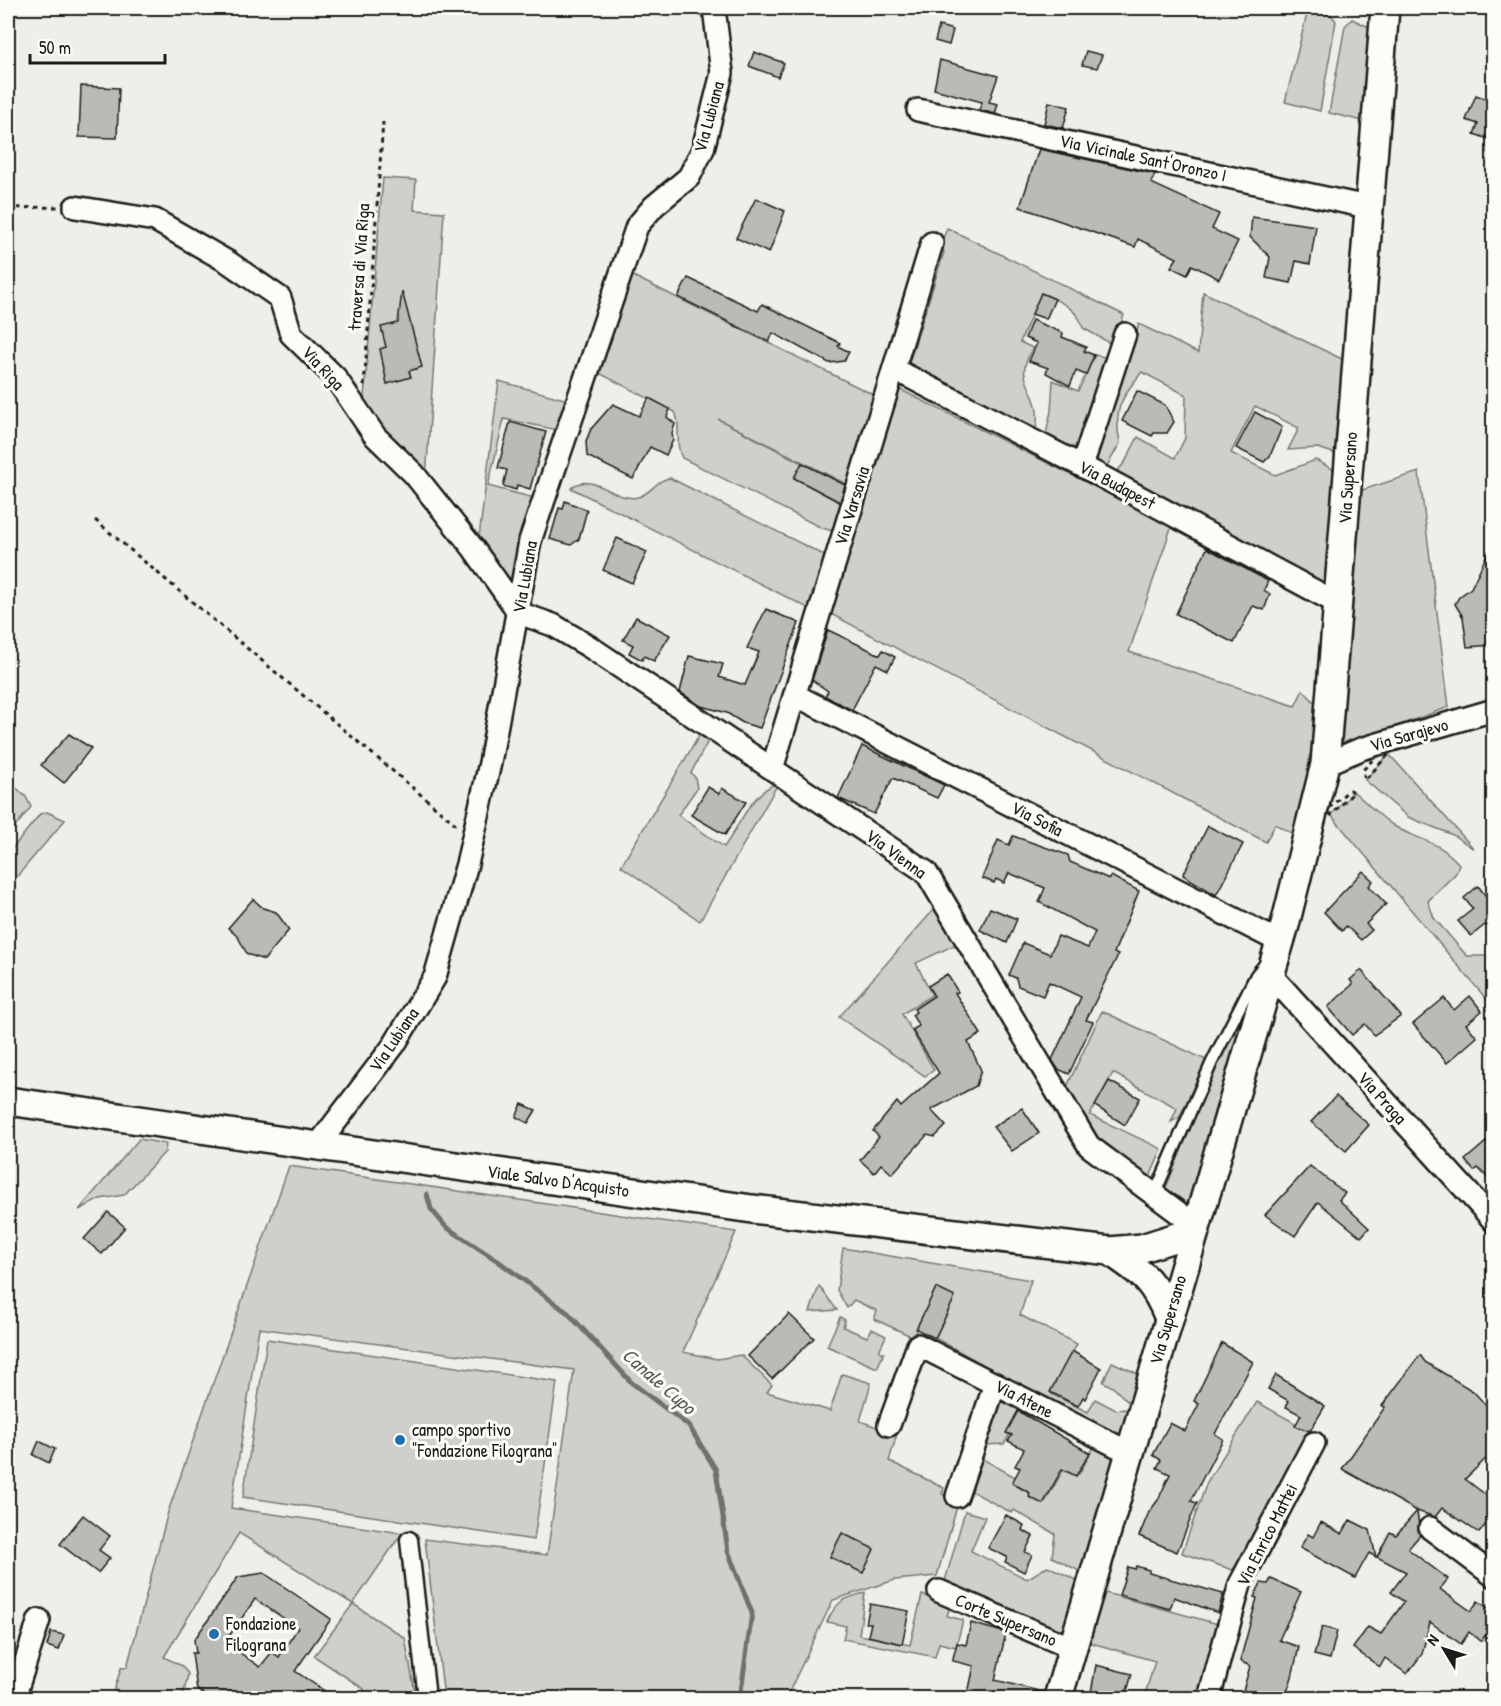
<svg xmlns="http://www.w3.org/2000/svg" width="1501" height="1706" viewBox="0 0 1501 1706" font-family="'Patrick Hand',sans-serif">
  <rect width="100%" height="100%" fill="#f0eeea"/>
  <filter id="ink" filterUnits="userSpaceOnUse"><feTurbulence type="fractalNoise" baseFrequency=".0167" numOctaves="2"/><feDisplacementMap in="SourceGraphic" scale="12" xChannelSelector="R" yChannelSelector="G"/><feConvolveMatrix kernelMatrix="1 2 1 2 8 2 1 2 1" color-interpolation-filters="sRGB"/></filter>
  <g filter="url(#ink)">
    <!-- green -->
    <g fill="#d0cfcc" stroke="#767674" stroke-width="1.5">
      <polygon points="1308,10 1331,15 1336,21 1320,111 1285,102"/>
      <polygon points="1352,19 1371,28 1363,121 1329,113 1345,26"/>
      <polygon points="383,178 416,180 414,210 444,212 426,478 363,408"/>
      <path d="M947,228l177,87 -11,30 -30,-17c-5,-20 -24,-27 -42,-35l-21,49 13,6c-3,6 -7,12 -8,18 -4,19 18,32 11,63l-128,-63 36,-114 -3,-8z"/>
      <path d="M625,272l251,124 -26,90 -132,-67 84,44 -8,15 50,27 -7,27 -15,-4 -140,-70c-8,-15 0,-31 -7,-46l-76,-39 -2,-3z"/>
      <path d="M1203,292l143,69 -10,93 -18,-6 -30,2 11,-22 -44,-22 -24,47 44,22 41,-15 20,11 -10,118 -213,-113 12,-14 13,-25 37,21 10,-20 1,-43 -44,-23c-21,26 -29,37 -22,71l-16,28 -13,-7 48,-140 59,29z"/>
      <polygon points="1095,355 1110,358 1078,452 1046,434 1051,411 1053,380 1078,391"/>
      <polygon points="499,381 568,400 558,430 504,419 488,486 534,498 512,595 478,545"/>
      <polygon points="897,388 1172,525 1129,652 1295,706 1303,690 1318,706 1297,836 1275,824 1266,842 827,612"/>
      <polygon points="1419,472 1449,707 1348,744 1339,740 1359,491"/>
      <path d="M670,478l156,78 -14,54 -241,-122c23,-18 44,15 67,9 13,-3 19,-18 32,-19z"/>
      <path d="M702,731l5,12 -16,30 4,4 2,11 -19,27 46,32c17,-23 26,-54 55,-65l-79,139 -79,-55z"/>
      <polygon points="1389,754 1474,849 1453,835 1408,817 1365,780"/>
      <polygon points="8,780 26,797 31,807 8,836"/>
      <path d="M1354,792c13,11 26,25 40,34 26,16 42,12 65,38l-3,9 -28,28 6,17 33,38h25l1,51 -162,-192z"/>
      <polygon points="47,812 65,820 8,887 8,854 40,814"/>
      <polygon points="938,905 959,943 916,963 932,995 902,1014 934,1070 925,1076 839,1017"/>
      <polygon points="1246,1010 1189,1213 1165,1190 1216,1065"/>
      <polygon points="1102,1011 1206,1060 1179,1118 1171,1122 1177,1108 1113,1073 1090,1115 1162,1149 1150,1177 1098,1145 1065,1091"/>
      <polygon points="139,1139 166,1144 165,1152 124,1195 100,1199 79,1210"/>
      <polygon points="289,1166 736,1232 683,1352 717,1359 741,1355 772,1385 767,1392 830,1411 842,1374 871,1383 860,1421 897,1434 889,1461 944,1488 942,1494 958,1503 937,1576 895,1580 833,1600 786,1698 444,1698 425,1539 547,1555 574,1370 259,1328 231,1508 402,1533 353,1604 405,1638 416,1698 366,1698 364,1689 314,1656 353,1604 239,1533 164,1657 182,1666 188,1674 183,1697 112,1698 121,1668 127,1667 168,1512"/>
      <polygon points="843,1248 1031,1280 1020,1315 1077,1344 1051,1394 1088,1412 1095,1399 1116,1410 1124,1409 1131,1415 1123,1441 935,1338 954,1297 936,1288 913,1337 874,1319 877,1311 854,1300 847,1308 837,1290"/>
      <polygon points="819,1286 837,1310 810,1312"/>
      <polygon points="840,1317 845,1320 843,1327 867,1337 872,1329 886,1336 879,1351 884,1353 877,1368 827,1346"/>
      <polygon points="267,1339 557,1382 534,1540 243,1497"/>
      <polygon points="1112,1362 1143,1376 1138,1396 1127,1401 1113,1387 1103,1382"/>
      <polygon points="1001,1396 1025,1407 1004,1444 985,1445"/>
      <polygon points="1257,1402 1313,1433 1233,1570 1182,1553 1207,1482"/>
      <polygon points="1095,1445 1121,1458 1083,1573 1052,1557 1055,1534 1014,1510 1012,1513 971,1491 981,1458 1017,1478 1013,1484 1045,1502 1065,1467 1079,1474"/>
      <polygon points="965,1511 985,1517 971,1551 1027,1579 1048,1566 1080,1582 1063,1636 945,1581"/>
      <polygon points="1102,1592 1218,1624 1197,1698 1144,1698 1155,1661 1088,1642"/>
      <path d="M865,1593l-6,42 51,10 12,-50 29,8 -4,13 16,4 -7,27 -17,-4 -4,14 -92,-18 3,-13 -19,-4c9,-21 17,-24 38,-29z"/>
    </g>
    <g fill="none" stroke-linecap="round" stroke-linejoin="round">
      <!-- stream -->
      <polyline stroke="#706f6d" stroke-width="5" points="427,1194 431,1209 446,1227 498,1261 568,1313 632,1383 689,1426 716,1470 728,1551 752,1613 740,1698"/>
    </g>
    <!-- building -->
    <g fill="#bbbab6" stroke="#1c1c1c" stroke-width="1.5" fill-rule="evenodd">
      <polygon points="939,26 953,30 949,45 935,41"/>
      <polygon points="1086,51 1102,55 1097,68 1082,65"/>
      <polygon points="754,52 784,63 778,77 749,66"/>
      <polygon points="940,60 998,76 989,102 998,104 995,114 979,110 982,102 934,89"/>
      <polygon points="81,86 119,88 117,138 79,137"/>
      <polygon points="1476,95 1494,102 1494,141 1474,134 1478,124 1466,120"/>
      <polygon points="1049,102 1069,107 1063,128 1044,124"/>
      <polygon points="1039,149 1155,174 1151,183 1219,214 1212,229 1238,241 1219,279 1192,265 1187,275 1171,267 1177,258 1138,239 1135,247 1020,207"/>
      <polygon points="756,198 785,211 769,253 736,238"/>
      <polygon points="1252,217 1316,226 1310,264 1296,261 1291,283 1266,278 1270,257 1250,237"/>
      <polygon points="688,278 758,311 762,304 840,343 838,346 849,352 844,361 829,363 773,333 769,342 678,297"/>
      <polygon points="402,291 422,367 409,371 411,377 387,384 380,349 386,347 381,327 398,323"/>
      <polygon points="1041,293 1055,299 1046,319 1032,314"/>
      <polygon points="1032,320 1063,333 1062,337 1086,347 1084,351 1094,355 1086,375 1076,371 1070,386 1046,373 1048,368 1029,361 1037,343 1025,338"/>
      <polygon points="1137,391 1165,405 1174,422 1167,433 1154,433 1152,436 1122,421"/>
      <polygon points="649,398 670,409 667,417 675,424 672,433 673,440 666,455 650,447 633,479 587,456 586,441 591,429 613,404 639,416"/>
      <polygon points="1255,412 1282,427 1270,456 1264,462 1236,448"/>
      <polygon points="510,422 546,432 530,489 517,485 516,490 503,486 507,470 498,468"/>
      <polygon points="802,463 845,485 840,502 794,478"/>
      <polygon points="565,501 587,510 579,539 571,545 550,539 559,508 563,509"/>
      <polygon points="617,538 647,552 632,583 603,570"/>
      <polygon points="1494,540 1494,645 1467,647 1463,617 1455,604 1459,597 1471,588"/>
      <polygon points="1207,548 1268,581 1264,590 1270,594 1264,610 1253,606 1234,643 1176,614"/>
      <polygon points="766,609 799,623 760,728 743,723 727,713 701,706 680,692 689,656 723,664 719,677 745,685 759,652 747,648"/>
      <polygon points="636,617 670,635 654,661 644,656 642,660 629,653 633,645 623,640"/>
      <polygon points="828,630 880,655 883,650 895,657 888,670 876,664 852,710 825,696 828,691 812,680"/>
      <polygon points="69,734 91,748 64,783 41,765"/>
      <polygon points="862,746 944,785 937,798 893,778 874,814 838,798"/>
      <polygon points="708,787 719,794 722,788 746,802 725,835 691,815"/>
      <polygon points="1208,826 1243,844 1216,895 1183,875"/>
      <polygon points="1013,836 1068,855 1070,862 1109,879 1111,876 1139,891 1114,953 1118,955 1086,1020 1093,1022 1069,1074 1058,1069 1052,1060 1081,997 1049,982 1043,996 1018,986 1016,978 1009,975 1023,943 1050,954 1058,936 1088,948 1095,932 1039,902 1045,888 1009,873 1004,883 996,879 994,883 982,878 998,840 1009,845"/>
      <polygon points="1363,871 1373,881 1369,886 1386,904 1366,924 1372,930 1361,940 1346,926 1342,931 1324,912"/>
      <polygon points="1478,886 1490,901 1494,902 1494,926 1485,925 1471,936 1458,921 1473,909 1464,898"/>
      <polygon points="253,899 263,908 276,912 289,930 264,960 247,954 238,937 228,928"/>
      <polygon points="990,908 1017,919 1007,943 980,930"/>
      <polygon points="1361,970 1401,1016 1374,1035 1365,1024 1352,1035 1328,1007 1353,984 1350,980"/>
      <polygon points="947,974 958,992 955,993 981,1034 968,1042 981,1070 976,1086 931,1110 946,1126 935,1137 927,1135 892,1174 881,1164 874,1173 860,1160 879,1137 873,1131 897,1102 901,1107 939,1073 912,1030 919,1026 912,1015 916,1012 914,1009 934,996 928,986"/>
      <polygon points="1470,996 1482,1011 1466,1024 1477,1037 1447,1063 1413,1024 1444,998 1454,1010"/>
      <polygon points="1109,1081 1140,1098 1125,1125 1095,1106"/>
      <polygon points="1336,1096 1369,1125 1346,1151 1311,1122"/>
      <polygon points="522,1104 536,1110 528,1123 516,1117"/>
      <polygon points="1022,1108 1039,1133 1012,1151 993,1127"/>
      <polygon points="1494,1135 1494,1184 1478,1168 1474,1171 1465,1160"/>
      <polygon points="1310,1166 1345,1193 1339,1200 1369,1228 1361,1237 1318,1202 1295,1236 1265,1215"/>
      <polygon points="108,1212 125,1227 102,1254 84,1239"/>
      <polygon points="936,1288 955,1297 935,1338 916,1329"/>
      <polygon points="789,1314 814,1338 772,1379 748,1356"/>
      <polygon points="1222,1343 1253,1362 1215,1434 1223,1439 1191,1501 1197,1503 1177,1552 1139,1536 1149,1512 1158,1500 1170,1474 1157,1468 1161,1460 1153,1455 1170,1423 1185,1431 1199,1404 1194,1401"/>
      <polygon points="1072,1351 1101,1368 1085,1399 1083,1397 1078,1406 1050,1392"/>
      <polygon points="1420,1355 1425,1362 1473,1391 1494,1414 1494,1451 1465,1479 1494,1501 1494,1514 1479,1533 1442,1508 1435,1517 1417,1511 1342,1469 1385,1407 1382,1406"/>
      <polygon points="1276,1375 1325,1406 1310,1431 1295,1426 1301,1415 1286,1407 1289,1401 1268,1389"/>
      <polygon points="1018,1411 1090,1453 1076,1476 1062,1469 1043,1504 1029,1497 1030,1493 1012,1483 1020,1468 1015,1466 1024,1449 1008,1441 1012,1435 1006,1433"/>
      <polygon points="39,1441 55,1449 49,1463 33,1455"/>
      <polygon points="1417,1511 1420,1535 1408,1549 1448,1579 1440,1589 1471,1611 1478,1601 1494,1612 1494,1624 1481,1641 1469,1632 1461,1644 1430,1622 1422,1654 1407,1674 1385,1658 1380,1667 1353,1648 1368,1627 1381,1634 1404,1602 1391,1592 1406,1572 1377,1557 1390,1532 1396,1535"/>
      <polygon points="83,1515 110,1536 99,1550 110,1558 98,1573 60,1544"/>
      <polygon points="1006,1515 1024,1525 1022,1530 1033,1536 1025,1552 1032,1555 1024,1572 1005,1562 1007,1557 988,1548"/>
      <polygon points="1350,1520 1370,1530 1376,1557 1369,1553 1355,1578 1300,1548 1308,1534 1313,1537 1321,1522 1342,1534"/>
      <polygon points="842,1533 874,1549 863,1573 830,1557"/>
      <polygon points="1136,1566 1149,1570 1149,1573 1223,1594 1218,1613 1174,1597 1170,1609 1119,1595 1128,1567 1135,1569"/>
      <path d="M264,1573l67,46 -36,52 40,27h-125l-13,-8 -5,-37h4l-2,-13 44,-63zM255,1599l43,29 -19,29 -7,-5 -12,15 -35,-25z"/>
      <polygon points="1271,1579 1301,1592 1279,1640 1299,1647 1292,1677 1285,1698 1241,1698 1250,1666 1240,1661 1257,1598 1254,1597 1261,1583 1268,1584"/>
      <polygon points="870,1604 909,1611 902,1644 868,1636 871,1623 866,1623"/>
      <polygon points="971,1623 1006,1633 995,1680 1043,1692 1043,1698 967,1698 974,1666 953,1661 953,1658 957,1643 966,1645"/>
      <polygon points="1322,1627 1337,1631 1330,1659 1314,1655"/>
      <polygon points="51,1632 64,1635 59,1650 47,1646"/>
      <polygon points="1096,1665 1132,1674 1125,1698 1090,1698"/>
    </g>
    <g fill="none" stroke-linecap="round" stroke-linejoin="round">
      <defs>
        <polyline id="service" points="1155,1193 1212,1062 1256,975 1265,964"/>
        <polyline id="pedestrian" points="409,1540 427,1698"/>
        <g id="minor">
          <polyline points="918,110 1367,207"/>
          <polyline points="75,207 155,220 228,262 280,298 291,334 335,377 375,436 414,474 473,548 519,613 553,625 590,647 926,872 1089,1146 1195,1225"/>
          <polyline points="894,369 1082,466 1339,604"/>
          <polyline points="1082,466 1125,334"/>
          <polyline points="795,695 1280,942"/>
          <polyline points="1325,764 1361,749 1494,710"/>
          <polyline points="772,769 932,243"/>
          <polyline points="1270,974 1494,1221"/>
          <polyline points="318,1145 394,1045 435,977 467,864 490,763 530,541 637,226 654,206 689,177 703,149 722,73 714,8"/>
          <polyline points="889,1425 918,1345 1130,1453"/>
          <polyline points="957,1496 995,1384"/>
          <polyline points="1430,1528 1494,1576"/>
          <polyline points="939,1591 1072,1648"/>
          <polyline points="14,1698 39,1620"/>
          <polyline points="1209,1698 1240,1584 1314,1443"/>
        </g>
        <g id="tertiary">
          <polyline points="8,1101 752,1209 1110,1251 1142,1248 1193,1232"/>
          <path d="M1110,1251c33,23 43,28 59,67"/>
          <polyline points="1058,1698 1285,925 1325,764 1385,8"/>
        </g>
      </defs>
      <!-- service casing -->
      <use href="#service" stroke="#1c1c1c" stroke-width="15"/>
      <!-- pedestrian casing -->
      <use href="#pedestrian" stroke="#1c1c1c" stroke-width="21"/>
      <!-- minor casing -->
      <use href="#minor" stroke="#1c1c1c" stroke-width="26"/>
      <!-- tertiary casing -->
      <use href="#tertiary" stroke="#1c1c1c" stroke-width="32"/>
      <!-- path -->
      <g stroke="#1c1c1c" stroke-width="3" stroke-dasharray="4.5 4.5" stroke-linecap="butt">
        <polyline points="8,208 58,207"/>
        <polyline points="364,386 383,122"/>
        <polyline points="95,520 458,826"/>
        <polygon points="1384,748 1389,754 1365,780 1363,770"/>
        <polygon points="1349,790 1354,792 1331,815 1329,808"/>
      </g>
      <!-- service -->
      <use href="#service" stroke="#fdfcf7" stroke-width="10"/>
      <!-- pedestrian -->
      <use href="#pedestrian" stroke="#fdfcf7" stroke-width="16"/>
      <!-- minor -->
      <use href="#minor" stroke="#fdfcf7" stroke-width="21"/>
      <!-- tertiary -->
      <use href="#tertiary" stroke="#fdfcf7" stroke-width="27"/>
    </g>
  </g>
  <!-- markers -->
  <g fill="#1f6fb2" stroke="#fdfcf7" stroke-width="2">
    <circle cx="400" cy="1440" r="6"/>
    <circle cx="214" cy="1634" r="6"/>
  </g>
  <g text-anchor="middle" stroke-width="6" stroke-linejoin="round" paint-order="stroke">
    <!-- street labels -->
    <g font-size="18" fill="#1c1c1c" stroke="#fdfcf7">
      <text transform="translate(709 117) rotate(-75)" y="6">Via Lubiana</text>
      <text transform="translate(1143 158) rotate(12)" y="6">Via Vicinale Sant'Oronzo I</text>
      <text transform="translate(359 267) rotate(-86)" y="6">traversa di Via Riga</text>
      <text transform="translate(323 368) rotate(47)" y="6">Via Riga</text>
      <text transform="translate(1348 478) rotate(-86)" y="6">Via Supersano</text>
      <text transform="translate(1117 485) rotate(28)" y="6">Via Budapest</text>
      <text transform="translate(852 506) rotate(-73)" y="6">Via Varsavia</text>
      <text transform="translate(525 577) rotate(-80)" y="6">Via Lubiana</text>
      <text transform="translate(1409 735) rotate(-16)" y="6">Via Sarajevo</text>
      <text transform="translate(1037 819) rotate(27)" y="6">Via Sofia</text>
      <text transform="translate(896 854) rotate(36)" y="6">Via Vienna</text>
      <text transform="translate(394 1040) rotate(-56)" y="6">Via Lubiana</text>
      <text transform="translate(1382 1098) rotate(48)" y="6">Via Praga</text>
      <text transform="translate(558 1181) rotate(8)" y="6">Viale Salvo D'Acquisto</text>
      <text transform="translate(1168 1320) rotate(-74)" y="6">Via Supersano</text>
      <text transform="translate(1024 1399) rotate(27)" y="6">Via Atene</text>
      <text transform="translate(1267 1535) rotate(-63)" y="6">Via Enrico Mattei</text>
      <text transform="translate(1006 1620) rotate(23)" y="6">Corte Supersano</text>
    </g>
    <!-- poi labels -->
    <g font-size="18" fill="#1c1c1c" stroke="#fdfcf7" text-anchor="start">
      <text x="412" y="1436">campo sportivo<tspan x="412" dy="21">"Fondazione Filograna"</tspan></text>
      <text x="226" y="1630">Fondazione<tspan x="226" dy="21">Filograna</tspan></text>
    </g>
    <!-- water labels -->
    <g font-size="20" font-style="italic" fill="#5b5b59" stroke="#fdfcf7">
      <text transform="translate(659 1381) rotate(41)" y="7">Canale Cupo</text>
    </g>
  </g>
  <!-- margin -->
  <rect width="1501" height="1706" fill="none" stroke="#fdfcf7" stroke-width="30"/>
  <rect x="15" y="15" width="1471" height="1676" fill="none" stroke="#1c1c1c" stroke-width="2" filter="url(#ink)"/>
  <!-- north arrow -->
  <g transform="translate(1444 1649) rotate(308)" stroke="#fdfcf7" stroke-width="4.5" paint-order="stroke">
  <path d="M0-4.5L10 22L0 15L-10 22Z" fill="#1c1c1c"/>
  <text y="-9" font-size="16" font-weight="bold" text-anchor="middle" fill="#1c1c1c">N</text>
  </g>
  <!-- scale -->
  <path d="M30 54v9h135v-9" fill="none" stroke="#1c1c1c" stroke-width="3"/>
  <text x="39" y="54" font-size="18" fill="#1c1c1c" stroke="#fdfcf7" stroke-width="4.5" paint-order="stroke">50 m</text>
</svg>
